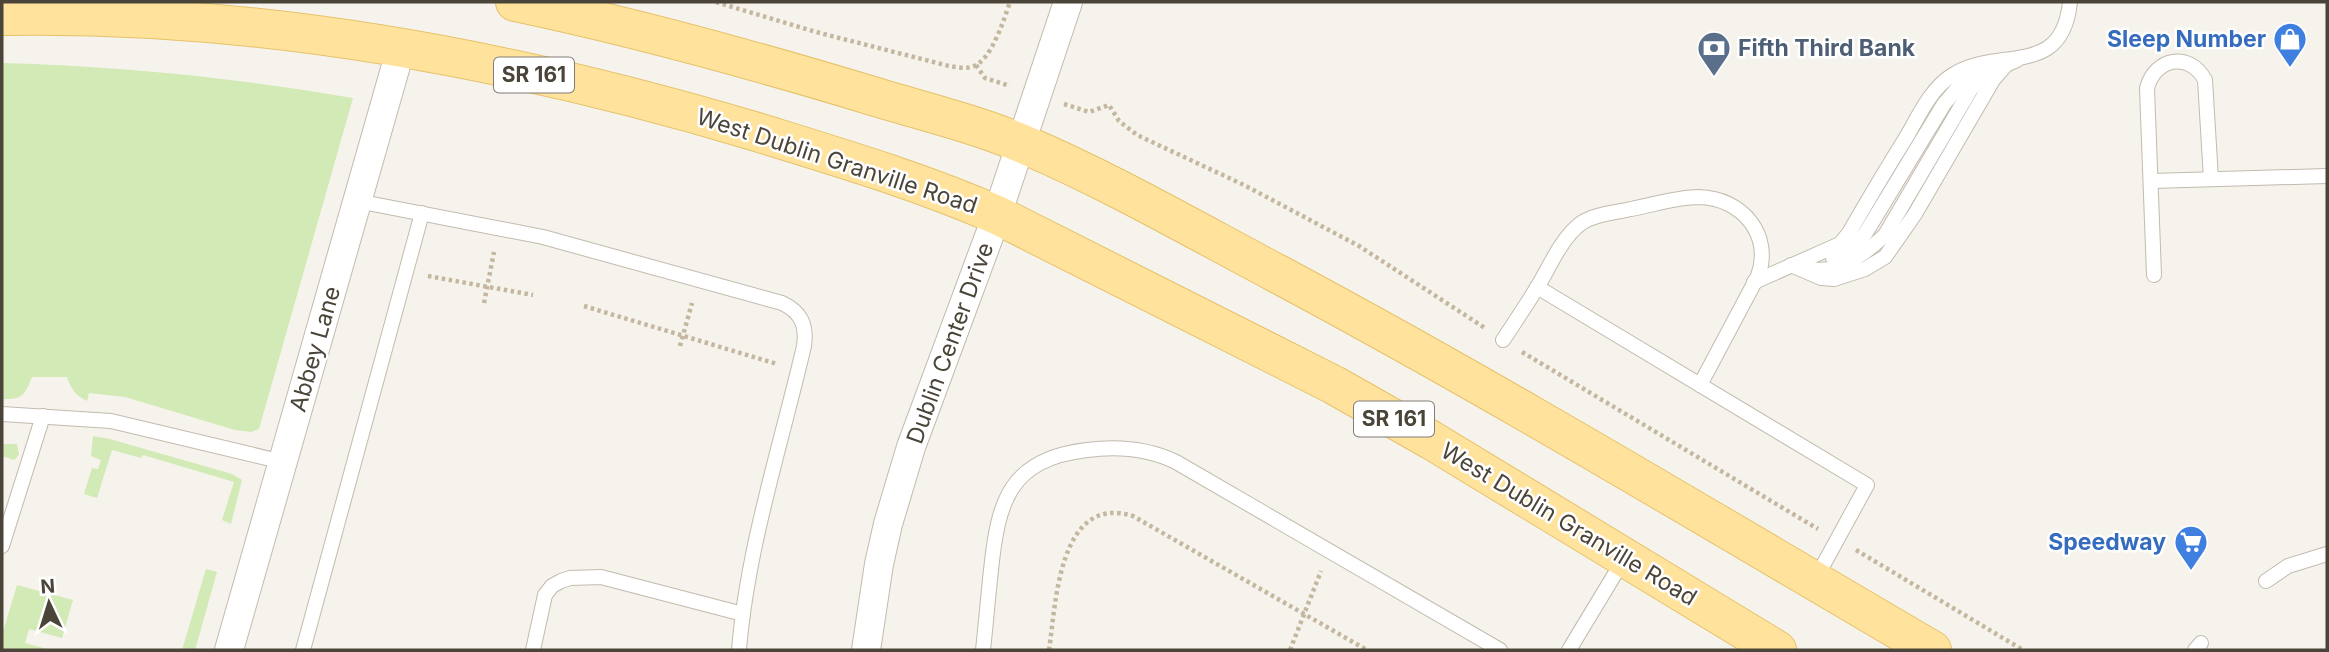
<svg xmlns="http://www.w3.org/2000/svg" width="2329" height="652" viewBox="0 0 2329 652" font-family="Inter,sans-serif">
  <rect width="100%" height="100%" fill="#f6f3ec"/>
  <!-- green -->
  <g fill="#d2eab5">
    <path d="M2,63c117,3 236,15 351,35l-94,331 -8,3 -16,-2 -110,-33 -36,-4 -2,8c-12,-6 -16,-12 -20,-24h-35c-7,18 -10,23 -30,22z"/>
    <polygon points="93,436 110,439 232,474 242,480 231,524 222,520 234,482 143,455 141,458 112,450 97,498 84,494 92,468 98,469 101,460 91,456"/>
    <polygon points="2,444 17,444 19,455 14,460 2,456"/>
    <polygon points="206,569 217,572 195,650 182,650"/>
    <polygon points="17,585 73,600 62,638 29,629 25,643 51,650 2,650 2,635"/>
  </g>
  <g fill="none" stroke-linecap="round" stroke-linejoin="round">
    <defs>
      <g id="lane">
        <polyline points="2151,181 2327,176"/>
        <path d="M357,201l186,36 239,66c19,9 25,22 22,43 -23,99 -57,203 -65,304"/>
        <polyline points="1833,258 1852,248 1865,234 1944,104 1961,84 1980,71"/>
        <polyline points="1791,265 1821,278 1834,279 1865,269 1885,257 1915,214 1993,80 2006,65 2017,60"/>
        <path d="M1813,269c26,5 54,-17 72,-34l86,-146 10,-11 17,-11"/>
        <path d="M2154,275l-7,-187c8,-30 42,-37 58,-8l6,99"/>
        <path d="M1754,282l86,-38 9,-11c19,-33 38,-65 58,-97 12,-21 24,-47 44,-60 47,-31 111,4 119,-74"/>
        <polyline points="1537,287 1867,485 1815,580"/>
        <path d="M1503,340c12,-18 24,-36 35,-54 12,-20 23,-47 42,-62 14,-10 34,-11 51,-15 22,-4 45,-12 68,-12 43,1 74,38 59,79l-58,109"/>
        <polyline points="2,414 111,421 283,462"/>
        <polyline points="2,546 43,416"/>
        <polyline points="2266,581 2288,566 2327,554"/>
        <polyline points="303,650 422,213"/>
        <polyline points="533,650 545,595 552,586 561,581 570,578 601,577 743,614"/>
        <path d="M983,650c3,-27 5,-53 8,-80 7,-68 18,-111 96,-120 31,-4 60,-2 89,12l324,188"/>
        <polyline points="1569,650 1624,559"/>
        <polyline points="2195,650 2201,643"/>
      </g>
      <g id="street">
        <polyline points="229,650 401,48"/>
        <polyline points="866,650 879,564 888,524 911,447 997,215 1068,2"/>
      </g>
      <g id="primary">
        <path d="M515,2c119,25 235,57 351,92 52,16 107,29 157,50 87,37 170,85 253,129 223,119 439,250 656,377"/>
        <path d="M2,16c255,-5 511,43 755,116 81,25 162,49 240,83l337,170 97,55 346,210"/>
      </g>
    </defs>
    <!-- lane casing -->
    <use href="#lane" stroke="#c2bbae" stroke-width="16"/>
    <!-- street casing -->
    <use href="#street" stroke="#c2bbae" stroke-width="30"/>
    <!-- primary casing -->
    <use href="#primary" stroke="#e6c16a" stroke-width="40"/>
    <!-- path -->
    <g stroke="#c4b79f" stroke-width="4.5" stroke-dasharray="3.5 3.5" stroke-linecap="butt">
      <path d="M716,2l100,30 133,34c7,1 15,3 22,1 20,-4 33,-48 39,-65"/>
      <polyline points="976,65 985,78 1010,86"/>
      <polyline points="1064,104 1089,112 1109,105 1119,121 1137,135 1244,185 1359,246 1485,328"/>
      <polyline points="428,276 533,295"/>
      <polyline points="484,303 494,252"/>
      <polyline points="584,306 777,364"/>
      <polyline points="680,346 692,303"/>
      <polyline points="1522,352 1818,529"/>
      <polyline points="1856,550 2023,650"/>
      <path d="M1049,650c7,-45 9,-157 84,-134l234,134"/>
      <polyline points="1290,650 1321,571"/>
    </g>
    <!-- lane -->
    <use href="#lane" stroke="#fff" stroke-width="14"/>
    <!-- street -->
    <use href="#street" stroke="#fff" stroke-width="28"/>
    <!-- primary -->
    <use href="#primary" stroke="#ffe39c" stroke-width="38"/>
  </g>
  <!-- icons -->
  <defs>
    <symbol id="shop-pin" viewBox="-11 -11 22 30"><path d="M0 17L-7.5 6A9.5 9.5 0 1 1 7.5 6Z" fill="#3f7fe0" stroke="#fff"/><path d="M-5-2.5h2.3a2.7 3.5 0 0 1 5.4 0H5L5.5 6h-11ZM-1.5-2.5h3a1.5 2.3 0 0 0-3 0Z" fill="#fff"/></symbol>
    <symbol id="bank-pin" viewBox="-11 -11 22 30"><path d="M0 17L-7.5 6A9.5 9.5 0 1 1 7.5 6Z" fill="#5c6f8a" stroke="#fff"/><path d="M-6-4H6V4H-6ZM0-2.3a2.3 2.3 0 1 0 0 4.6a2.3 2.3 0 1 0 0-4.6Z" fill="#fff"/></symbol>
    <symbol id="supermarket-pin" viewBox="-11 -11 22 30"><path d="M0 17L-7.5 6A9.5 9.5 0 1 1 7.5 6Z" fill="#3f7fe0" stroke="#fff"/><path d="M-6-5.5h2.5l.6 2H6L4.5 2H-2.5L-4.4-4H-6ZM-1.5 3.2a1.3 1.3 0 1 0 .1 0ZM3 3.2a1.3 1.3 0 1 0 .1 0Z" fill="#fff"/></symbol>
  </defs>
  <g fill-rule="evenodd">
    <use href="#shop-pin" x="2271" y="20" width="38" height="52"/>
    <use href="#bank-pin" x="1695" y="29" width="38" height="52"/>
    <use href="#supermarket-pin" x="2172" y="523" width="38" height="52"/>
  </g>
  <g text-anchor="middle" stroke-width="5" stroke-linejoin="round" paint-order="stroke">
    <!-- shield labels -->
    <g fill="#fff" stroke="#817c74" stroke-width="2">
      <rect x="494" y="57.5" width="80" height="35" rx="5"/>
      <rect x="1354" y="401.5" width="80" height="35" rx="5"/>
    </g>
    <g font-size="21" font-weight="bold" fill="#4b4439">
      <text x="534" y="82">SR 161</text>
      <text x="1394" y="426">SR 161</text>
    </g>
    <!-- shop labels -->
    <g font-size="23" font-weight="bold" fill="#366cbe" stroke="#fff" text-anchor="end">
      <text x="2266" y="47">Sleep Number</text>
      <text x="2166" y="550">Speedway</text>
    </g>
    <!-- service labels -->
    <g font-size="23" font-weight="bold" fill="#4e5e75" stroke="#fff" text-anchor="start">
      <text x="1738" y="56">Fifth Third Bank</text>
    </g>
    <!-- street labels -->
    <g font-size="23" fill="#4b4439" stroke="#fff">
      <text transform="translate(837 161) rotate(18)" y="8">West Dublin Granville Road</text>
      <text transform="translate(950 343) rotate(-70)" y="8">Dublin Center Drive</text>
      <text transform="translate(315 349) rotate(-74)" y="8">Abbey Lane</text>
      <text transform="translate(1569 524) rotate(31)" y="8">West Dublin Granville Road</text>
    </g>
  </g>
  <!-- border -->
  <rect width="2329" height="652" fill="none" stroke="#4b4439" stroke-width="7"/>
  <!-- north arrow -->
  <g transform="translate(49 603) rotate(356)" stroke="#ffffff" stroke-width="5" paint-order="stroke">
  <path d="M0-5L12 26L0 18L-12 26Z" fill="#4b4439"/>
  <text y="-10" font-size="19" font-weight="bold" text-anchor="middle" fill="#4b4439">N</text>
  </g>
</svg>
